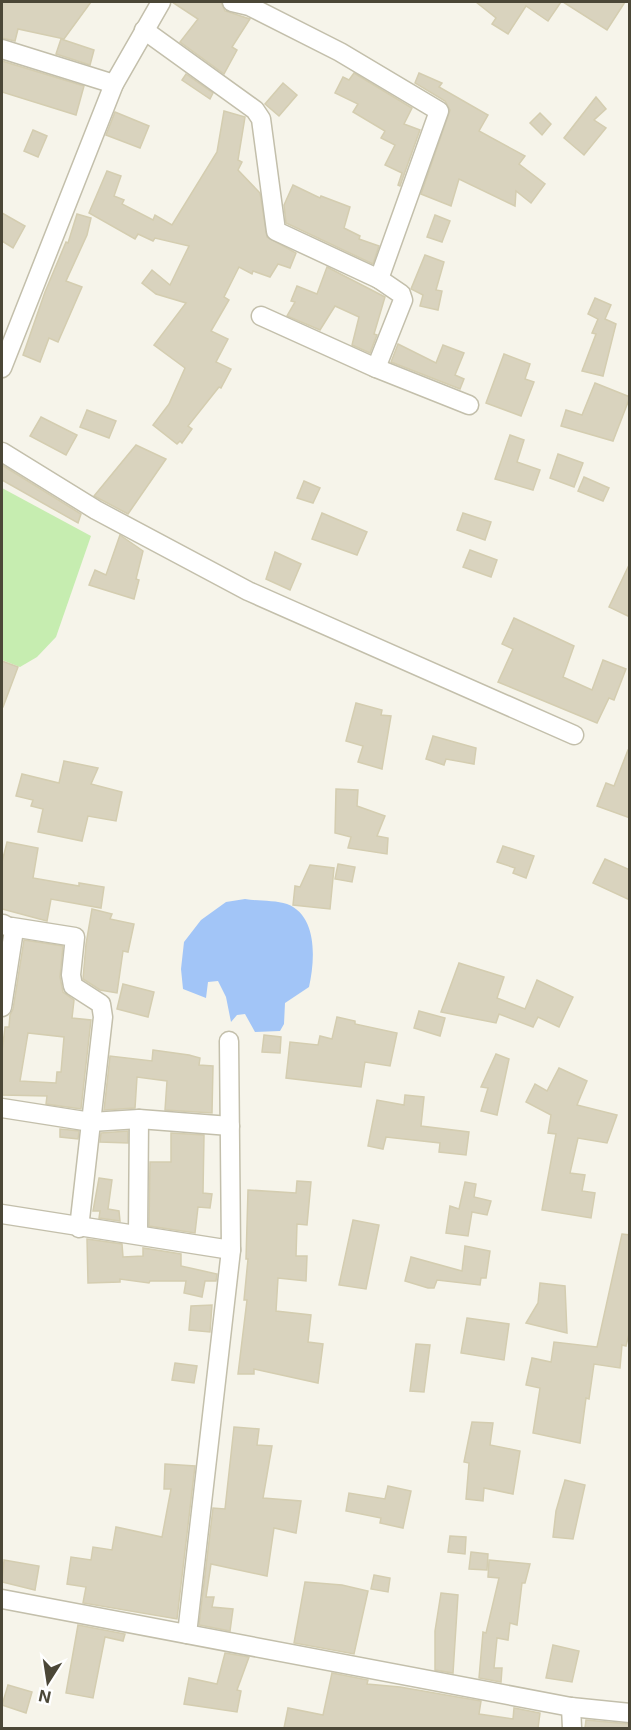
<svg xmlns="http://www.w3.org/2000/svg" width="631" height="1730" viewBox="0 0 631 1730" font-family="Inter,sans-serif">
  <rect width="100%" height="100%" fill="#f6f4ea"/>
  <!-- green -->
  <polygon fill="#c6edb0" points="2,488 91,536 56,637 37,657 20,667 2,660"/>
  <!-- water -->
  <path fill="#a2c5f7" d="M245,899c12,2 30,1 42,5 31,12 28,56 22,83l-24,16 -1,21 -4,7 -25,1 -10,-18 -8,1 -6,7 -5,-25 -8,-16 -10,1 -2,16 -23,-9 -2,-20 3,-27 17,-22 25,-18z"/>
  <!-- building -->
  <g fill="#d9d3be" stroke="#d4cdb0" stroke-width="1.5" fill-rule="evenodd">
    <polygon points="2,2 91,2 64,39 18,29 15,41 2,38"/>
    <polygon points="172,2 221,2 225,11 250,19 232,47 237,50 224,74 180,42 198,19"/>
    <polygon points="476,2 561,2 548,21 526,6 508,34 492,24 496,18"/>
    <polygon points="563,2 625,2 607,30"/>
    <polygon points="61,39 94,50 90,65 56,54"/>
    <polygon points="2,61 84,86 76,115 2,92"/>
    <polygon points="354,73 412,108 404,124 420,130 400,186 398,185 402,173 385,165 395,145 381,138 385,131 353,112 358,104 335,93 343,77 349,80"/>
    <polygon points="419,73 442,83 439,87 488,115 479,131 525,156 519,164 545,184 531,203 516,191 515,206 459,179 451,206 421,194 450,110 445,101 415,83"/>
    <polygon points="186,74 213,93 210,99 182,80"/>
    <polygon points="283,83 297,95 279,116 265,104"/>
    <polygon points="596,97 606,109 594,120 606,128 584,155 564,138"/>
    <polygon points="224,111 245,117 238,160 242,162 238,170 260,193 267,237 296,253 290,268 278,264 270,277 253,271 252,274 239,267 224,297 229,300 211,331 228,339 216,362 231,369 221,388 219,387 188,426 192,429 182,443 180,441 177,444 153,425 169,404 185,368 154,345 186,303 156,294 142,283 152,270 170,285 189,246 155,238 153,241 138,234 135,239 89,213 107,171 121,176 114,196 124,200 122,204 153,220 155,215 172,225 217,152"/>
    <polygon points="115,112 149,126 140,148 106,135"/>
    <polygon points="540,113 551,124 542,135 530,123"/>
    <polygon points="33,130 47,136 38,157 24,151"/>
    <polygon points="293,185 320,198 321,196 350,207 344,228 360,236 359,239 379,246 373,264 286,223 284,205"/>
    <polygon points="2,213 25,226 13,248 2,241"/>
    <polygon points="77,214 91,218 87,235 66,281 82,287 58,342 49,338 40,362 23,355 45,292 66,242 68,243"/>
    <polygon points="435,215 450,221 442,242 427,237"/>
    <polygon points="425,255 444,262 436,290 442,291 438,310 420,306 423,295 411,289"/>
    <polygon points="327,267 385,297 374,334 377,335 370,353 352,345 359,317 335,306 320,330 287,316 295,302 291,301 297,286 317,294"/>
    <polygon points="595,298 611,305 605,319 616,324 603,376 582,371 596,334 592,333 598,319 588,314"/>
    <polygon points="398,344 436,363 443,345 464,353 455,375 464,379 460,389 391,362"/>
    <polygon points="504,354 530,364 525,379 534,382 521,416 486,403"/>
    <polygon points="595,383 630,397 613,441 561,426 566,410 582,415"/>
    <polygon points="87,410 116,421 109,438 80,427"/>
    <polygon points="41,417 77,435 66,455 30,436"/>
    <polygon points="510,435 524,440 517,462 540,470 533,490 495,479"/>
    <polygon points="136,445 166,459 128,514 94,496"/>
    <polygon points="558,454 583,463 574,487 550,478"/>
    <polygon points="2,465 81,514 78,523 2,480"/>
    <polygon points="584,477 609,488 603,501 578,491"/>
    <polygon points="304,481 320,488 313,503 297,498"/>
    <polygon points="322,513 367,532 357,555 312,539"/>
    <polygon points="463,513 491,522 485,540 457,530"/>
    <polygon points="120,535 143,551 136,579 139,580 134,599 89,585 95,570 106,575"/>
    <polygon points="470,550 497,560 491,577 463,567"/>
    <polygon points="275,552 301,564 290,590 266,579"/>
    <polygon points="630,563 630,617 609,607"/>
    <polygon points="514,618 574,646 563,677 592,690 603,660 626,669 614,700 609,698 597,723 498,682 513,649 502,644"/>
    <polygon points="2,661 18,667 3,707 2,707"/>
    <polygon points="356,703 382,710 381,715 391,716 382,769 358,762 363,746 346,741"/>
    <polygon points="433,736 476,748 474,764 446,759 444,765 426,759"/>
    <polygon points="628,750 630,750 630,818 597,806 606,783 614,786"/>
    <polygon points="64,761 98,768 91,784 122,792 116,821 88,816 82,841 38,832 43,809 31,806 33,800 16,796 22,774 59,783"/>
    <polygon points="336,789 358,790 357,806 385,816 377,836 388,838 387,854 348,848 351,837 335,833"/>
    <polygon points="7,842 38,848 33,878 79,886 79,883 104,887 101,908 51,899 47,921 2,909 2,862"/>
    <polygon points="503,846 534,856 526,878 513,873 515,868 497,862"/>
    <polygon points="605,859 630,870 630,900 593,883"/>
    <polygon points="338,864 355,867 352,882 335,879"/>
    <polygon points="310,865 334,868 330,909 293,905 295,886 300,887"/>
    <polygon points="92,909 112,914 110,919 134,924 128,952 123,951 117,993 100,990 83,979 86,944"/>
    <path d="M24,940l39,6 -3,31 3,15 11,8 -2,18 19,2 -10,89 -35,-5 1,-8 -45,-1v-43l3,-25h4l1,-12 3,-6zM28,1033l36,4 -3,35h-4l-1,11 -36,-2z"/>
    <polygon points="459,963 504,977 497,998 525,1009 537,980 573,997 559,1027 538,1017 533,1027 499,1014 496,1023 441,1012"/>
    <polygon points="123,984 154,992 148,1017 117,1009"/>
    <polygon points="419,1011 445,1018 440,1036 414,1028"/>
    <polygon points="337,1017 355,1021 355,1024 397,1033 390,1066 365,1062 361,1087 286,1078 290,1042 318,1045 320,1036 332,1039"/>
    <polygon points="264,1035 281,1037 280,1053 262,1052"/>
    <polygon points="153,1050 189,1055 200,1058 199,1065 213,1066 212,1113 165,1110 167,1081 137,1077 135,1108 104,1110 110,1056 152,1061"/>
    <polygon points="496,1054 509,1059 497,1115 481,1111 488,1088 481,1087"/>
    <polygon points="559,1068 587,1081 577,1105 617,1115 607,1143 578,1138 570,1173 585,1175 582,1191 595,1193 591,1218 542,1210 556,1134 548,1133 551,1115 526,1102 535,1084 547,1091"/>
    <polygon points="405,1095 424,1097 421,1126 469,1132 466,1155 439,1152 440,1143 386,1137 383,1149 368,1146 377,1100 404,1105"/>
    <polygon points="60,1129 79,1131 78,1139 60,1137"/>
    <polygon points="128,1131 128,1143 100,1142 101,1133"/>
    <polygon points="171,1133 204,1135 203,1193 212,1194 210,1208 198,1207 195,1233 149,1226 150,1162 171,1162"/>
    <polygon points="99,1178 112,1180 108,1209 119,1211 120,1221 99,1218 100,1211 93,1211"/>
    <polygon points="297,1181 311,1182 307,1225 297,1224 296,1256 307,1256 306,1281 278,1278 276,1311 311,1315 308,1342 323,1344 318,1383 254,1369 254,1374 238,1374 247,1300 244,1300 248,1259 246,1259 248,1190 296,1193"/>
    <polygon points="465,1182 476,1184 474,1197 491,1201 487,1215 472,1212 468,1236 446,1233 450,1206 459,1209"/>
    <polygon points="353,1220 379,1225 366,1289 339,1285"/>
    <polygon points="622,1234 630,1235 630,1330 626,1346 622,1345 620,1368 594,1364 589,1399 586,1398 580,1443 533,1433 540,1388 526,1385 532,1358 551,1362 554,1342 597,1347"/>
    <polygon points="87,1239 122,1244 123,1257 143,1256 143,1248 181,1254 181,1266 217,1274 216,1281 205,1281 202,1297 184,1293 186,1281 150,1281 149,1283 120,1279 120,1282 88,1283"/>
    <polygon points="465,1246 490,1251 486,1278 481,1278 480,1285 437,1280 434,1288 428,1288 405,1281 411,1257 462,1271"/>
    <polygon points="540,1283 565,1286 567,1333 526,1323 538,1303"/>
    <polygon points="212,1305 210,1332 189,1330 191,1306"/>
    <polygon points="467,1318 509,1324 504,1360 461,1353"/>
    <polygon points="416,1344 430,1345 424,1392 410,1391"/>
    <polygon points="175,1363 197,1366 194,1383 172,1380"/>
    <polygon points="472,1422 493,1423 490,1445 520,1451 513,1494 484,1488 483,1501 466,1499 469,1463 464,1462"/>
    <polygon points="234,1427 259,1429 257,1445 272,1446 263,1498 301,1501 296,1533 274,1528 267,1576 211,1564 206,1597 214,1597 212,1607 233,1609 230,1631 199,1625 213,1508 225,1509"/>
    <polygon points="165,1464 195,1466 177,1619 83,1603 86,1587 67,1584 71,1557 91,1560 93,1547 112,1550 116,1527 162,1537 171,1489 164,1489"/>
    <polygon points="565,1480 585,1485 573,1539 553,1537 556,1511"/>
    <polygon points="388,1486 411,1491 403,1528 380,1523 381,1518 346,1511 349,1493 385,1499"/>
    <polygon points="450,1536 466,1537 465,1554 448,1552"/>
    <polygon points="471,1552 488,1554 487,1570 469,1569"/>
    <polygon points="4,1560 39,1566 35,1590 2,1582"/>
    <polygon points="489,1560 530,1564 525,1583 522,1583 517,1625 510,1623 508,1640 497,1638 494,1668 502,1668 501,1682 479,1678 483,1632 486,1633 499,1578 488,1577"/>
    <polygon points="374,1575 390,1578 388,1592 371,1589"/>
    <polygon points="305,1582 342,1585 368,1591 354,1654 294,1643"/>
    <polygon points="441,1593 458,1595 453,1673 435,1670 435,1631"/>
    <polygon points="78,1625 125,1634 123,1641 105,1637 93,1698 66,1693"/>
    <polygon points="553,1645 579,1651 572,1682 546,1678"/>
    <polygon points="225,1653 249,1657 237,1690 241,1691 237,1712 184,1704 189,1678 217,1684"/>
    <polygon points="332,1673 368,1680 367,1684 400,1687 481,1701 479,1714 513,1719 514,1708 540,1713 538,1728 284,1728 288,1708 323,1715"/>
    <polygon points="8,1685 32,1692 26,1713 2,1705"/>
    <polygon points="586,1720 629,1724 629,1728 585,1728"/>
  </g>
  <g fill="none" stroke-linecap="round" stroke-linejoin="round">
    <defs>
      <g id="minor">
        <polyline points="144,30 255,110 261,119 276,231 379,279 439,111 340,52 249,6 232,2"/>
        <polyline points="2,49 114,84"/>
        <polyline points="261,316 376,368 403,300 401,294 379,279"/>
        <polyline points="2,368 114,84 161,2"/>
        <polyline points="376,368 469,405"/>
        <polyline points="2,452 96,510 248,591 574,735"/>
        <polyline points="12,927 75,937 71,975 73,986 101,1004 103,1017 79,1228"/>
        <polyline points="2,1007 14,930 3,924"/>
        <polyline points="2,1108 91,1122 139,1119 230,1126"/>
        <polyline points="2,1214 231,1250 229,1041"/>
        <polyline points="138,1233 139,1119"/>
        <polyline points="2,1599 571,1707 630,1713"/>
        <polyline points="187,1634 231,1250"/>
        <polyline points="571,1707 572,1728"/>
      </g>
    </defs>
    <!-- minor casing -->
    <use href="#minor" stroke="#c3bfab" stroke-width="21"/>
    <!-- minor -->
    <use href="#minor" stroke="#fff" stroke-width="18"/>
  </g>
  <!-- border -->
  <rect width="631" height="1730" fill="none" stroke="#4b4737" stroke-width="6"/>
  <!-- north arrow -->
  <g transform="translate(48 1682) rotate(192)" stroke="#ffffff" stroke-width="4.5" paint-order="stroke">
  <path d="M0-4.5L10 22L0 15L-10 22Z" fill="#4b4737"/>
  <text y="-9" font-size="16" font-weight="bold" text-anchor="middle" fill="#4b4737">N</text>
  </g>
</svg>
